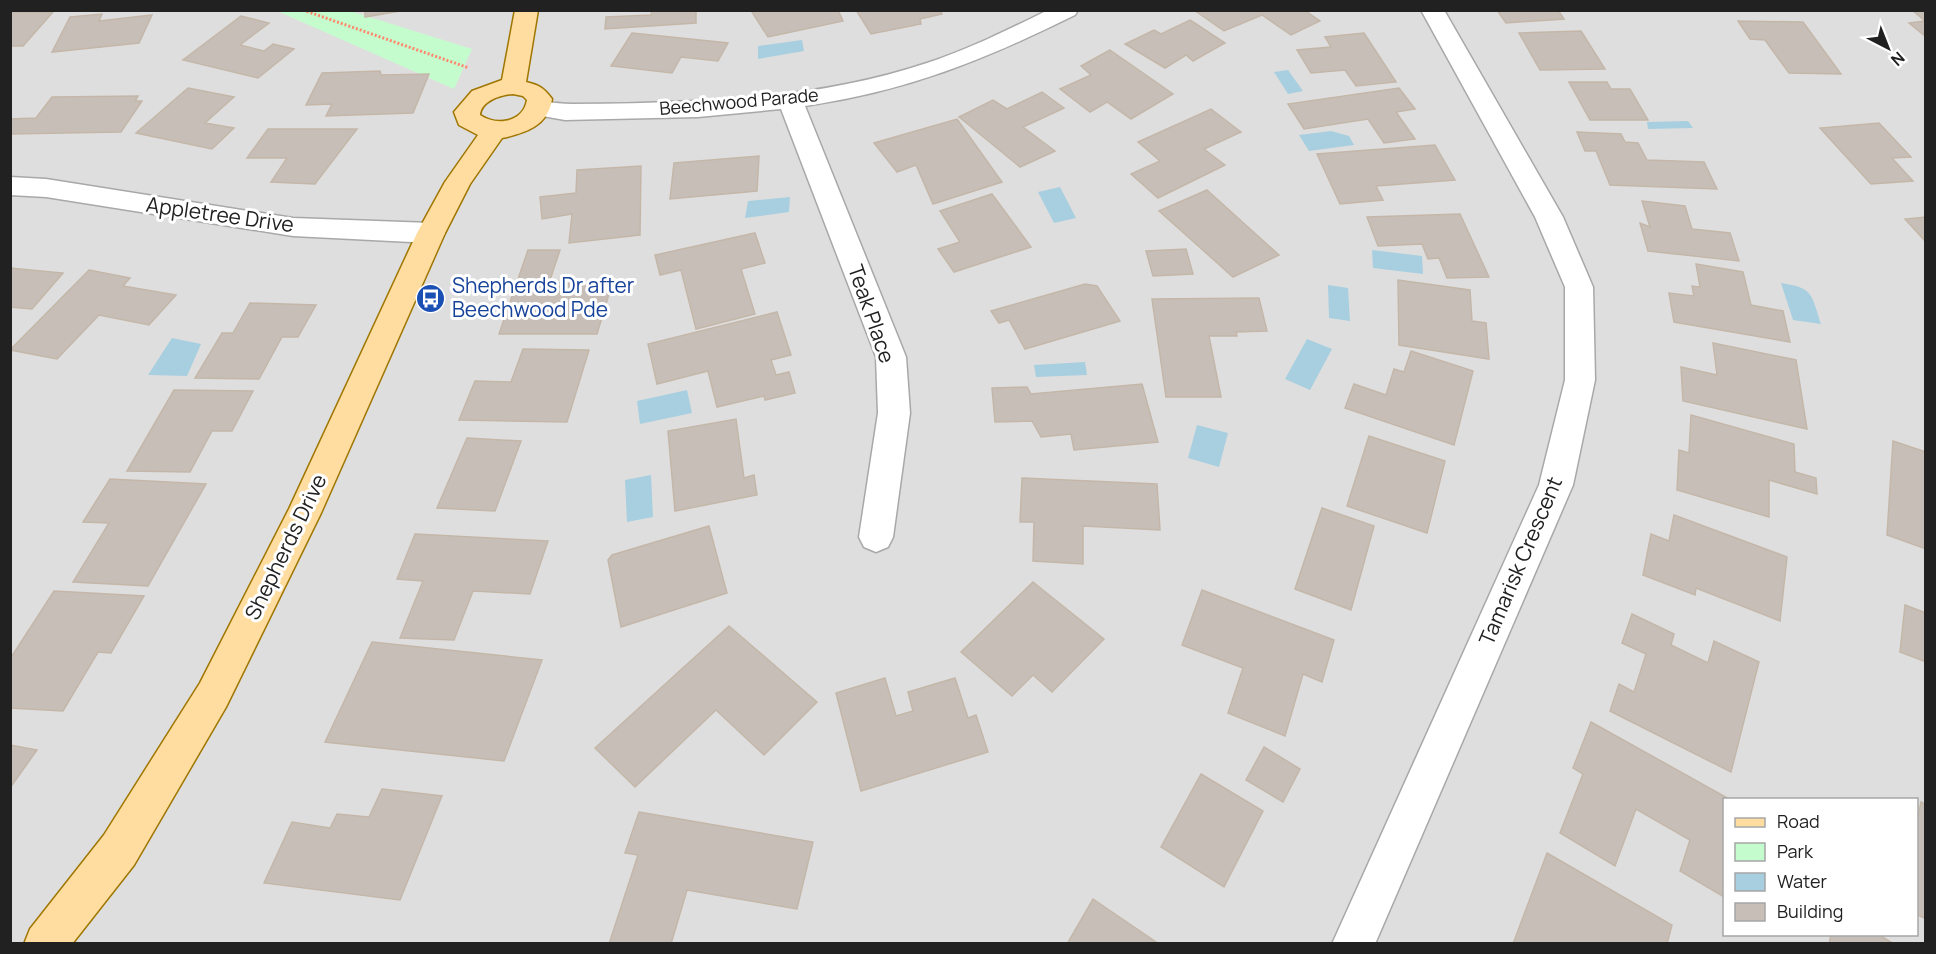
<svg xmlns="http://www.w3.org/2000/svg" width="1936" height="954" viewBox="0 0 1936 954" font-family="Manrope,sans-serif">
  <rect width="100%" height="100%" fill="#f2efe8"/>
  <!-- residential -->
  <path fill="#dfdede" fill-rule="evenodd" d="M10,11h1915v932h-1914zM1724,800h192v134h-192z"/>
  <!-- park -->
  <polygon fill="#c5fcce" points="277,11 350,11 472,49 454,89"/>
  <!-- water -->
  <g fill="#a7cfe0">
    <polygon points="802,40 804,51 758,59 758,46"/>
    <polygon points="1288,70 1303,91 1288,94 1274,72"/>
    <polygon points="1688,121 1693,128 1648,129 1647,122"/>
    <polygon points="1331,131 1349,136 1354,145 1309,151 1299,135"/>
    <polygon points="1060,187 1076,218 1054,223 1038,192"/>
    <polygon points="790,197 789,212 745,218 748,201"/>
    <polygon points="1372,250 1422,256 1423,274 1373,268"/>
    <path d="M1781,283c33,5 30,11 40,41l-28,-4z"/>
    <polygon points="1328,285 1348,288 1350,321 1329,318"/>
    <polygon points="172,338 201,344 187,376 148,375"/>
    <polygon points="1307,339 1332,349 1310,390 1285,379"/>
    <polygon points="1085,362 1087,375 1036,377 1034,365"/>
    <polygon points="687,390 692,413 640,424 637,401"/>
    <polygon points="1197,425 1228,433 1219,467 1188,458"/>
    <polygon points="651,475 653,517 627,522 625,480"/>
  </g>
  <!-- building -->
  <g fill="#c7bfb7" stroke="#c4b7a9" stroke-width="1.5">
    <polygon points="365,10 406,10 365,17"/>
    <polygon points="652,10 696,10 696,23 605,29 606,17 651,15"/>
    <polygon points="757,10 838,10 843,21 768,37 752,12"/>
    <polygon points="856,10 940,10 942,14 920,19 921,24 871,34"/>
    <polygon points="1194,10 1304,10 1320,21 1291,35 1262,15 1224,31"/>
    <polygon points="1497,10 1558,10 1564,19 1506,23"/>
    <polygon points="1912,10 1926,10 1926,37 1909,23 1925,21"/>
    <polygon points="10,12 53,12 23,46 10,46"/>
    <polygon points="102,14 99,21 152,15 139,43 52,52 70,17"/>
    <polygon points="241,16 269,23 240,45 264,51 273,44 294,49 258,78 183,60"/>
    <polygon points="1190,20 1225,43 1193,61 1186,55 1165,68 1125,44 1154,30 1161,34"/>
    <polygon points="1738,21 1803,22 1841,74 1789,73 1765,40 1750,39"/>
    <polygon points="1581,31 1605,69 1540,70 1519,33"/>
    <polygon points="632,33 728,43 718,61 681,57 672,73 611,66"/>
    <polygon points="1364,33 1396,82 1356,86 1345,70 1311,73 1297,50 1331,47 1325,37"/>
    <polygon points="1110,50 1173,94 1131,119 1107,102 1090,112 1060,89 1091,75 1081,66"/>
    <polygon points="380,71 381,75 429,74 413,113 326,116 332,104 306,105 322,73"/>
    <polygon points="1569,82 1607,82 1611,89 1630,89 1648,120 1590,120"/>
    <polygon points="188,88 234,97 205,123 234,128 212,149 136,133"/>
    <polygon points="1399,88 1415,109 1396,112 1415,139 1384,143 1368,119 1304,129 1288,104"/>
    <polygon points="1042,92 1064,108 1023,127 1055,151 1020,167 959,117 993,100 1007,109"/>
    <polygon points="138,96 135,101 142,101 121,132 10,134 10,119 36,118 52,97"/>
    <polygon points="1211,109 1241,132 1204,149 1225,165 1158,198 1131,174 1160,161 1138,142"/>
    <polygon points="957,119 1002,182 933,204 916,165 897,172 874,143"/>
    <polygon points="1879,123 1911,157 1892,158 1913,181 1871,184 1820,128"/>
    <polygon points="268,129 357,129 315,184 271,182 287,158 247,158"/>
    <polygon points="1577,132 1621,134 1625,142 1638,143 1647,160 1704,162 1717,189 1610,185 1596,151 1585,151"/>
    <polygon points="1435,145 1455,180 1376,186 1383,200 1340,204 1317,154"/>
    <polygon points="759,156 757,191 670,199 674,163"/>
    <polygon points="641,166 640,235 569,243 572,214 542,219 540,197 576,193 577,170"/>
    <polygon points="1207,190 1279,255 1233,277 1159,211"/>
    <polygon points="992,194 1031,247 954,272 938,249 960,242 940,211"/>
    <polygon points="1642,201 1685,206 1692,229 1730,233 1739,261 1648,251 1640,223 1650,227"/>
    <polygon points="1460,214 1489,277 1447,278 1439,258 1428,259 1422,244 1378,246 1367,217"/>
    <polygon points="1926,217 1926,242 1905,219"/>
    <polygon points="755,233 765,263 741,269 755,314 696,329 681,270 660,275 655,255"/>
    <polygon points="1186,249 1193,274 1153,276 1146,251"/>
    <polygon points="528,250 560,250 549,283 612,284 597,334 499,334"/>
    <polygon points="1696,264 1743,272 1751,305 1783,311 1790,342 1674,322 1669,293 1694,296 1692,286 1700,287"/>
    <polygon points="10,268 63,273 32,309 10,307"/>
    <polygon points="89,270 130,278 123,286 176,295 149,325 99,315 57,359 10,350"/>
    <polygon points="1398,280 1470,290 1472,321 1486,323 1489,359 1399,345"/>
    <polygon points="1085,284 1097,286 1120,321 1025,349 1009,320 999,323 991,311"/>
    <polygon points="1259,298 1267,331 1236,332 1237,336 1209,336 1221,397 1166,397 1152,299"/>
    <polygon points="250,303 316,305 298,337 282,337 259,379 195,378 222,333 233,333"/>
    <polygon points="777,312 791,355 771,360 776,375 789,372 795,393 765,400 764,396 717,407 708,371 657,384 648,344"/>
    <polygon points="1713,343 1796,360 1807,429 1683,401 1681,367 1717,375"/>
    <polygon points="523,349 589,350 567,422 459,420 475,381 511,382"/>
    <polygon points="1411,351 1473,371 1454,445 1345,408 1354,384 1386,395 1394,369 1404,372"/>
    <polygon points="1142,384 1158,442 1074,450 1071,434 1041,437 1032,421 995,422 992,388 1027,387 1031,394"/>
    <polygon points="174,390 253,391 232,431 212,431 190,472 127,471"/>
    <polygon points="1691,415 1794,444 1795,472 1816,478 1817,494 1769,480 1769,517 1677,490 1679,450 1689,453"/>
    <polygon points="736,419 744,478 754,475 757,495 675,511 668,431"/>
    <polygon points="1369,436 1445,461 1427,533 1347,506"/>
    <polygon points="467,438 521,441 495,511 437,508"/>
    <polygon points="1893,441 1926,452 1926,549 1887,535"/>
    <polygon points="1022,478 1157,484 1160,530 1083,526 1083,564 1033,561 1034,522 1020,522"/>
    <polygon points="110,479 206,484 148,586 73,582 109,523 83,522"/>
    <polygon points="1322,508 1374,526 1351,610 1295,589"/>
    <polygon points="1674,515 1787,557 1780,621 1696,588 1695,595 1643,575 1651,534 1669,541"/>
    <polygon points="709,526 727,593 621,627 608,560 612,555"/>
    <polygon points="415,534 548,541 530,594 473,591 454,640 400,638 423,581 397,579"/>
    <polygon points="1033,582 1104,639 1052,692 1033,675 1012,696 961,652"/>
    <polygon points="1202,590 1334,640 1322,682 1303,674 1285,736 1228,713 1243,668 1182,645"/>
    <polygon points="54,591 144,596 111,653 98,652 63,711 10,708 10,659"/>
    <polygon points="1905,605 1926,613 1926,662 1900,652"/>
    <polygon points="1632,614 1674,634 1671,645 1708,663 1714,641 1759,662 1731,772 1610,711 1619,684 1634,692 1646,654 1622,643"/>
    <polygon points="729,626 817,702 764,755 716,710 635,787 595,748"/>
    <polygon points="372,642 542,660 504,761 325,742"/>
    <polygon points="885,678 896,716 913,711 908,692 955,678 968,718 976,715 988,752 861,791 836,693"/>
    <polygon points="1591,722 1731,800 1724,800 1724,897 1680,871 1690,840 1636,809 1615,866 1560,833 1583,774 1573,768"/>
    <polygon points="10,745 37,750 10,788"/>
    <polygon points="1264,747 1300,769 1283,802 1246,780"/>
    <polygon points="1201,774 1263,811 1224,887 1161,847"/>
    <polygon points="382,789 442,796 400,900 264,883 292,822 330,828 337,814 369,817"/>
    <polygon points="1921,802 1926,805 1926,919 1916,914 1916,826"/>
    <polygon points="639,812 813,842 797,909 687,890 671,944 609,944 638,855 625,853"/>
    <polygon points="1547,853 1672,925 1667,944 1513,944"/>
    <polygon points="1093,899 1159,944 1067,944"/>
    <polygon points="1831,934 1878,934 1894,944 1829,944"/>
  </g>
  <g fill="none" stroke-linecap="round" stroke-linejoin="round">
    <defs>
      <g id="minor">
        <path d="M1048,10h30l-3,5c-91,45 -168,76 -270,91l101,251 4,56 -17,124 -5,10 -12,5 -12,-5 -5,-10 19,-124 -2,-56 -95,-248 -83,8 -89,2 -44,1 -34,-6 -4,-5 4,-5c14,-4 27,0 41,0 41,0 81,-1 122,-3 79,-3 158,-13 233,-38 42,-14 81,-33 121,-53z"/>
        <polygon points="1421,10 1444,10 1563,217 1593,287 1595,380 1573,485 1375,944 1332,944 1539,485 1565,380 1565,287 1535,217"/>
        <polygon points="10,177 46,179 293,218 431,223 441,226 445,233 441,240 431,243 293,236 46,197 10,195"/>
      </g>
      <path id="major" d="M515,10h23l-12,72c13,3 18,6 26,17 -4,27 -27,34 -50,39l-32,46 -25,49 -124,280 -95,194 -92,158 -62,79h-48l6,-15 74,-94 96,-152 89,-174 128,-276 28,-51 33,-47 -19,-10 -5,-13 18,-21 30,-11zM513,94l10,2 4,4c-4,23 -31,26 -47,15 1,-14 20,-20 33,-21z"/>
    </defs>
    <!-- minor casing -->
    <use href="#minor" stroke="#a8a8a8" stroke-width="3"/>
    <!-- major casing -->
    <use href="#major" stroke="#9f7600" stroke-width="3"/>
    <!-- path -->
    <polyline stroke="#ff876c" stroke-width="3" stroke-dasharray="2 2" stroke-linecap="butt" points="303,10 469,68"/>
    <!-- minor -->
    <use href="#minor" fill="#fff" fill-rule="evenodd"/>
    <!-- major -->
    <use href="#major" fill="#ffdda0" fill-rule="evenodd"/>
  </g>
  <!-- icons -->
  <defs>
    <symbol id="bus-disc" viewBox="-11 -11 22 22"><circle r="9.5" fill="#1a4fb4" stroke="#fff"/><path d="M-5-6H5V4H4V6H2V4H-2V6H-4V4H-5ZM-3.5-4V0h7V-4ZM-3.5 1.2v1.5H-2V1.2ZM2 1.2v1.5H3.5V1.2Z" fill="#fff"/></symbol>
  </defs>
  <g fill-rule="evenodd">
    <use href="#bus-disc" x="414" y="282" width="33" height="33"/>
  </g>
  <g text-anchor="middle" stroke-width="6" stroke-linejoin="round" paint-order="stroke">
    <!-- far-street labels -->
    <g font-size="18" fill="#212121" stroke="#fff">
      <text transform="translate(739 102) rotate(-5)" y="6">Beechwood Parade</text>
    </g>
    <!-- street labels -->
    <g font-size="21" fill="#212121" stroke="#fff">
      <text transform="translate(220 215) rotate(8)" y="7">Appletree Drive</text>
      <text transform="translate(871 314) rotate(71)" y="7">Teak Place</text>
      <text transform="translate(286 547) rotate(-64)" y="7">Shepherds Drive</text>
      <text transform="translate(1521 561) rotate(-67)" y="7">Tamarisk Crescent</text>
    </g>
    <!-- transit labels -->
    <g font-size="21" fill="#164399" stroke="#fff" text-anchor="start">
      <text x="452" y="293">Shepherds Dr after<tspan x="452" dy="24">Beechwood Pde</tspan></text>
    </g>
  </g>
  <!-- border -->
  <rect width="1936" height="954" fill="none" stroke="#212121" stroke-width="24"/>
  <!-- legend -->
  <rect x="1723" y="798" width="195" height="138" fill="#ffffff" stroke="#a6a6a6" stroke-width="1.5"/>
  <rect x="1735" y="818" width="30" height="9" fill="#ffdda0" stroke="#a6a6a6" stroke-width="1.5"/>
  <text x="1777" y="828" font-size="18" fill="#212121">Road</text>
  <rect x="1735" y="843" width="30" height="18" fill="#c5fcce" stroke="#a6a6a6" stroke-width="1.5"/>
  <text x="1777" y="858" font-size="18" fill="#212121">Park</text>
  <rect x="1735" y="873" width="30" height="18" fill="#a7cfe0" stroke="#a6a6a6" stroke-width="1.5"/>
  <text x="1777" y="888" font-size="18" fill="#212121">Water</text>
  <rect x="1735" y="903" width="30" height="18" fill="#c7bfb7" stroke="#a6a6a6" stroke-width="1.5"/>
  <text x="1777" y="918" font-size="18" fill="#212121">Building</text>
  <!-- north arrow -->
  <g transform="translate(1888 48) rotate(138)" stroke="#ffffff" stroke-width="4.5" paint-order="stroke">
  <path d="M0-4.5L10 22L0 15L-10 22Z" fill="#212121"/>
  <text y="-9" font-size="16" font-weight="bold" text-anchor="middle" fill="#212121">N</text>
  </g>
</svg>
